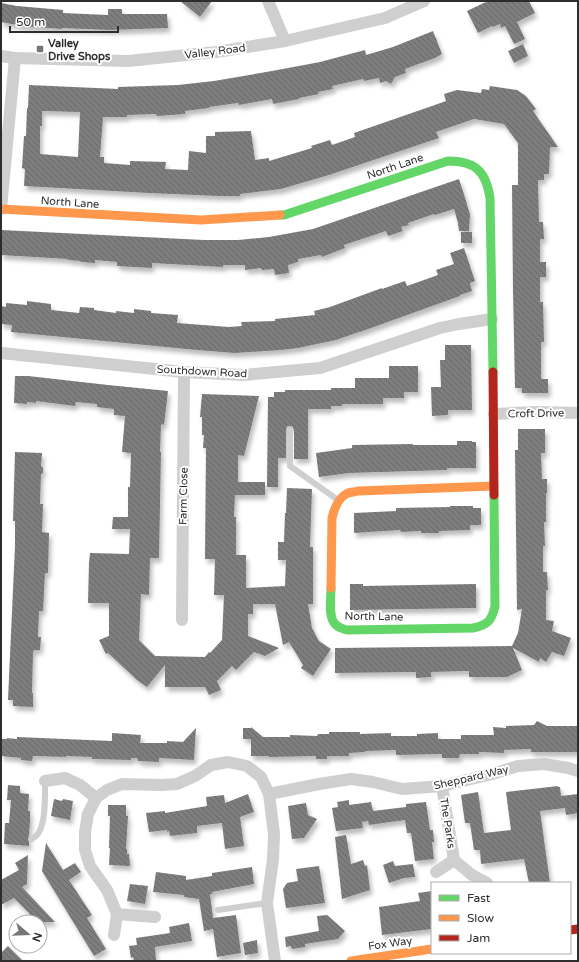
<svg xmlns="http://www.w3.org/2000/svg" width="579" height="962" viewBox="0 0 579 962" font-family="'Varela Round',sans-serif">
  <defs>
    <pattern id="building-back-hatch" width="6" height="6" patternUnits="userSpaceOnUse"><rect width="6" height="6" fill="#7e7e7e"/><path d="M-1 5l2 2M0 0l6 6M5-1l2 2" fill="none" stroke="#686868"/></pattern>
    <filter id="shadow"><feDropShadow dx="2.5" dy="4.5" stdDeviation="2" flood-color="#0004"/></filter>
  </defs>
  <rect width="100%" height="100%" fill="#fff"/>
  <!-- building -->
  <g fill="url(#building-back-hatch)" fill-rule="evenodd" filter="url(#shadow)">
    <polygon points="180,1 212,1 200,17"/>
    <polygon points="488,1 529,1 535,13 517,22 525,39 514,44 505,26 501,28 500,24 493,27 492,26 478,33 467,11"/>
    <polygon points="1,3 17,6 63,10 63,13 108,15 108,9 122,9 122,14 167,14 168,28 110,30 62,28 62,29 23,26 1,22"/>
    <path d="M433,31l9,23 -7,4 -30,11 1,4 -11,4 -4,7 -5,-3 -6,2 -1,-5 -15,3 -1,-2 -31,7 1,3 -15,3 1,2 -20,4v1l-26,5 -1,-5 -33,6 -1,-2 -29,4v1l-24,3v3l-28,2 -1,-2 -29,1v2h-24l-3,40h4v6l26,2v-4l36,1 -1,7 23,1 1,-19 17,2v-17h9v-4l36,-1 4,29 14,-2v3l43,-13 -1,-2 19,-6 2,5 23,-8 -1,-4 78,-27 14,-5 -2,-7 13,-4 24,3 1,-4 7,1 1,-4 27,4 9,6 10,13 -3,2 25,36h-8l-1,27h-5v6h-6l1,42h4l1,17h-4v23h6v15h-6v25h3l1,40h-3v37h7v14h-26v-5h-7l-2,-98 -1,-105h6v-42l-14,-19 -30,-5 -38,13 3,6 -110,37 -48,14 -41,5v2h-21l-70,-3 -125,-7 1,-17 -3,-1 2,-32h2l1,-28h1l1,-23 89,4v-2l60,-2 36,-4 58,-10 48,-9 45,-12 1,5 27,-8zM42,111l38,1 -2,45 -38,-3v-28h2z"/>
    <polygon points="523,44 528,56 514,63 508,51"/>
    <polygon points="459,179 467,204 467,205 470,214 469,231 459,231 458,223 454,209 435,215 434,214 408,223 409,225 401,227 403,231 388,236 386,231 344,245 345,248 322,257 321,255 298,259 298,262 288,265 289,273 275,275 274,269 262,270 261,268 245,270 245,265 223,265 223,267 152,263 152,268 117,266 117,262 95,260 95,263 81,262 81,261 68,260 68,259 1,255 1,230 204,240 238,240 269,237 313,229"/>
    <rect x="461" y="232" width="11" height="11"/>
    <polygon points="464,248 475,281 470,283 472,291 460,295 460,296 360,332 359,332 336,340 298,348 281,350 235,353 197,350 11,332 12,325 1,324 1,306 6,307 6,303 27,305 27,301 51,304 51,310 79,313 80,307 94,308 94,310 116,313 116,311 134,313 134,309 151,311 151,313 178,315 177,323 229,327 242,326 241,322 275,321 275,319 315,315 314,311 330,307 382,288 382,289 405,281 407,286 438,275 436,270 454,264 450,253"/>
    <polygon points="445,345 471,345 472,410 448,410 448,415 432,416 431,387 441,387 440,360 445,360"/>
    <polygon points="389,366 418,366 418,392 404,392 404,398 383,398 383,404 342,404 342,406 331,406 331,409 308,409 308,459 294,459 294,430 292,426 287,426 286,430 286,458 278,458 278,487 267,487 268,397 274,397 274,392 285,392 285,390 331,390 331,388 355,388 355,378 389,378"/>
    <polygon points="15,376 28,376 108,385 168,391 164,425 161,424 160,452 161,452 159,558 150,558 149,595 141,594 139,640 155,656 205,657 209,652 210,653 222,640 224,595 214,595 215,559 205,559 206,448 203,448 204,435 202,435 202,417 200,417 202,394 259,396 244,456 238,455 238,482 265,482 265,495 235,495 234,517 236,517 236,555 246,555 246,588 285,586 286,560 278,560 278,542 284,542 285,513 286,513 287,488 312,489 310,547 313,547 313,604 308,604 312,628 319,641 331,649 313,676 301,668 303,665 289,642 283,645 275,604 253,604 253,614 248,614 248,636 279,648 265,656 254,652 236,670 232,666 217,681 221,690 209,695 205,687 165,687 165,665 147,687 137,680 108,653 106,654 99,640 109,636 109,603 88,603 89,563 90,553 129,554 130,529 112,529 113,517 128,517 128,487 130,487 131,453 122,452 125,416 114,415 114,409 97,407 97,404 76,402 75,406 36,401 36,403 27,402 27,404 14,403"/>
    <polygon points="518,429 545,429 545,453 541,453 542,479 547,479 547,493 546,493 546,522 544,522 545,546 543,546 543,572 547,572 548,590 546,590 546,620 554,621 552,631 571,638 564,656 552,652 546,662 540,658 539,662 513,648 522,670 507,677 469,677 469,671 466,671 431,672 431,677 416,678 416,672 335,673 335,648 512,646 518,633 522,609 517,610 515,450 518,450"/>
    <polygon points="457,441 472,441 472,442 476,442 476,468 447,468 447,470 349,473 319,477 316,453 352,448 352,445 413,444 413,445 457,445"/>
    <polygon points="15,452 42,453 41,466 43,468 43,473 41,474 40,504 43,504 42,532 49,533 48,573 45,573 43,611 39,611 38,637 41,637 40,650 34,650 33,652 32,693 33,693 33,707 13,706 13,700 8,700 15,546 15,521 13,521"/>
    <polygon points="450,506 473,506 473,508 481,508 481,525 470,525 470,530 439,531 439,533 421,533 421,531 401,532 400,530 354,533 354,513 396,511 396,508 450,507"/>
    <polygon points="350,584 363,584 363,586 476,584 476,608 350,610"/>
    <polygon points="537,721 547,726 578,726 578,752 531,752 531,749 504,750 504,753 479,752 479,754 460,754 459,758 442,758 442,754 396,755 396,750 365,751 365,752 349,753 349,756 327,756 327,759 316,759 316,756 269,757 269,756 251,756 251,739 243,739 243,728 251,728 251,727 263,737 290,737 290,735 317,736 318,734 329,734 329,732 360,732 360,734 391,733 391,736 417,736 417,734 438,733 438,739 461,739 461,735 494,735 493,727 506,728 506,726 534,725"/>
    <polygon points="196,728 194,760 159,758 159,762 138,761 137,758 131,758 131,760 92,759 92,757 66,756 66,757 33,756 32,761 21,760 21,758 1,756 1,739 7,739 7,738 17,739 17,737 112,741 112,733 141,735 140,743 167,743 167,741 183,742"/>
    <polygon points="8,785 20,786 20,793 29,794 28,811 30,811 30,821 29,835 28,839 29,842 29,846 4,844 5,823 9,823 11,800 7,800"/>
    <polygon points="558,786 558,787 560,787 561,796 578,794 578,813 566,815 565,808 540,811 550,883 529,883 524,859 481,864 480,850 474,850 470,823 465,823 461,795 478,792 484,833 511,830 506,792"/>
    <polygon points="248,794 254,812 240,817 244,846 225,849 222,823 197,826 197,833 170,836 169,831 167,832 167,830 149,832 146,813 165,811 165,813 207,806 206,797 224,795 225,803"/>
    <polygon points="54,799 62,801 63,799 73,801 70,820 51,816"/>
    <polygon points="349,800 349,805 371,802 373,811 406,807 406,804 426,802 430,830 433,830 434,842 432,842 434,859 415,861 411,833 407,833 405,820 369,825 368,821 362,822 363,828 336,831 332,808 338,807 337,802"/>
    <polygon points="306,803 308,815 317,819 304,838 292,839 288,806"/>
    <polygon points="108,805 126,805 126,816 128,816 126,849 127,849 127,854 129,854 130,866 109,865 110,848 109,848 110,816 108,816"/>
    <polygon points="346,835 351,864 363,860 365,866 367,865 370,890 342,899 335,837"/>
    <polygon points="46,843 63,870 75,863 81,872 69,880 92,915 87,918 106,949 94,956 42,871"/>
    <polygon points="28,855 27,884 22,887 55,922 25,922 30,914 14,898 1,905 1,880 19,870 15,863"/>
    <polygon points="393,861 395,866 413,864 415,877 404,878 389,883 383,865"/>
    <polygon points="319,866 325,903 286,908 283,889 287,883 298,881 296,869"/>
    <polygon points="252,867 254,884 212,892 213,894 210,894 213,918 236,915 241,953 217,957 213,929 204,931 199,899 184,897 184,895 153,892 156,872 186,876 186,880 212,876 212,873"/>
    <polygon points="130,884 148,886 145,904 127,901"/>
    <polygon points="432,891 432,929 382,935 379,907 420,901 418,893"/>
    <polygon points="327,915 345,931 338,939 305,944 305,947 292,949 291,946 286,947 285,937 319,931 317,916"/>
    <polygon points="189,923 192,941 155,947 156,961 134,961 133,957 131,958 129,946 137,945 136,938 170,933 169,927"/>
    <polygon points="257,940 258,953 245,955 243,943"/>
    <polygon points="8,946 23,961 1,961 1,953"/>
  </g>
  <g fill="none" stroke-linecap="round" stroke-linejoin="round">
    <!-- lane -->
    <g stroke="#cfcfcf" stroke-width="6">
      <polyline points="290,430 290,466 338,500"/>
      <path d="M32,839c3,-2 6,-4 7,-7 7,-11 6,-37 6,-51"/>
      <polyline points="218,910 267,903"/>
    </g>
    <!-- street -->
    <g stroke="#cfcfcf" stroke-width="12">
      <polyline points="268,1 285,41"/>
      <polyline points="1,56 15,58 128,61 216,52 285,41 385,18 424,1"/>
      <polyline points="1,209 15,58"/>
      <polyline points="1,353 184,372 244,375 320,368 440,328 459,324 492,319"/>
      <polyline points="494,414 536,412 578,413"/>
      <polyline points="182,620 184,372"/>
      <polyline points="45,781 65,778 80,785 96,798"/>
      <polyline points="442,786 454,860 472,875 487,883"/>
      <polyline points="269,794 319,784 351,779 373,782 402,789 442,786 492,774 518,766 544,764 568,768 578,771"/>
      <polyline points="436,872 454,860"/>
      <polyline points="155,917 117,914 107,890 90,866 85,850 85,832 88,814 96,798 107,790 122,784 161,785 177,784 195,776 211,765 228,762 247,766 261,777 269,794 274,834 273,859 267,903 275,961"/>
      <polyline points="114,935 117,914"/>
    </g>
    <!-- fast -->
    <g stroke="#63d668" stroke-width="9">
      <path d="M280,215h4l164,-54c27,0 38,10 42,37l3,174"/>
      <path d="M331,588c0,10 -3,29 4,36 3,3 8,5 12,6l126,-2c15,-3 19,-8 22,-22l-1,-111"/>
    </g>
    <!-- slow -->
    <g stroke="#ff974d" stroke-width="9">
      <polyline points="1,209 201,220 280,215"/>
      <path d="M331,588l1,-70c2,-9 7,-21 16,-25 3,-1 7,-1 10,-2l136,-5"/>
      <polyline points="351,961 432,949"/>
    </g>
    <!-- jam -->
    <g stroke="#b3261e" stroke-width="9">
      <polyline points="493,372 494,495"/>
      <polyline points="570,930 578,929"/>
    </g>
  </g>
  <!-- markers -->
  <rect fill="#767676" stroke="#fff" stroke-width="1.5" x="36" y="45" width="8" height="8" rx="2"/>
  <g text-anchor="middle" stroke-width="4" stroke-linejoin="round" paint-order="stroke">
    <!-- poi labels -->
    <g font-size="11" font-weight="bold" fill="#2d2d2d" stroke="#fff" text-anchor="start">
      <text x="48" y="47">Valley<tspan x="48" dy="13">Drive Shops</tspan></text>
    </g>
    <!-- street labels -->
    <g font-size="11" fill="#2d2d2d" stroke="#fff">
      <text transform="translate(215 51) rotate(-7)" y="4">Valley Road</text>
      <text transform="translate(395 166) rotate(-19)" y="4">North Lane</text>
      <text transform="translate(70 202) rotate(4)" y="4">North Lane</text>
      <text transform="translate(202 371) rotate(3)" y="4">Southdown Road</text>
      <text transform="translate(536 413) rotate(-1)" y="4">Croft Drive</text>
      <text transform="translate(183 496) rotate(-89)" y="4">Farm Close</text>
      <text transform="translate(374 616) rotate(1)" y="4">North Lane</text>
      <text transform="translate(471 777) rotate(-13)" y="4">Sheppard Way</text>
      <text transform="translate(448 823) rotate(81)" y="4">The Parks</text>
      <text transform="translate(390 943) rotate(-8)" y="4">Fox Way</text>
    </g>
  </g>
  <!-- border -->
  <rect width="579" height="962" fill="none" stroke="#2d2d2d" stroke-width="4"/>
  <!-- legend -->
  <rect x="431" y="882" width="140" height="72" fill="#ffffff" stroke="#ababab"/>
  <rect x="439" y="895" width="20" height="6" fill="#63d668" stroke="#ababab"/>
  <text x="467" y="902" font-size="12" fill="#2d2d2d">Fast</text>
  <rect x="439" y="915" width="20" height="6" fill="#ff974d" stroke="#ababab"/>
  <text x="467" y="922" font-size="12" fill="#2d2d2d">Slow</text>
  <rect x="439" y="935" width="20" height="6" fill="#b3261e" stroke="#ababab"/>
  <text x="467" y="942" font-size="12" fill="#2d2d2d">Jam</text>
  <!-- north arrow -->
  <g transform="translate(28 934) rotate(109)"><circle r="19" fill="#ffffff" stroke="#ababab"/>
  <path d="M0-3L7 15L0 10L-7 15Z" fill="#767676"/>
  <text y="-6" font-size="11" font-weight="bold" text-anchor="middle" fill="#2d2d2d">N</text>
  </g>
  <!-- scale -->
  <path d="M10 26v6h108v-6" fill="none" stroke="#2d2d2d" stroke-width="2"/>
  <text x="16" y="26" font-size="12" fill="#2d2d2d" stroke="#ffffff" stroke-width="3" paint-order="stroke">50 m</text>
</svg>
